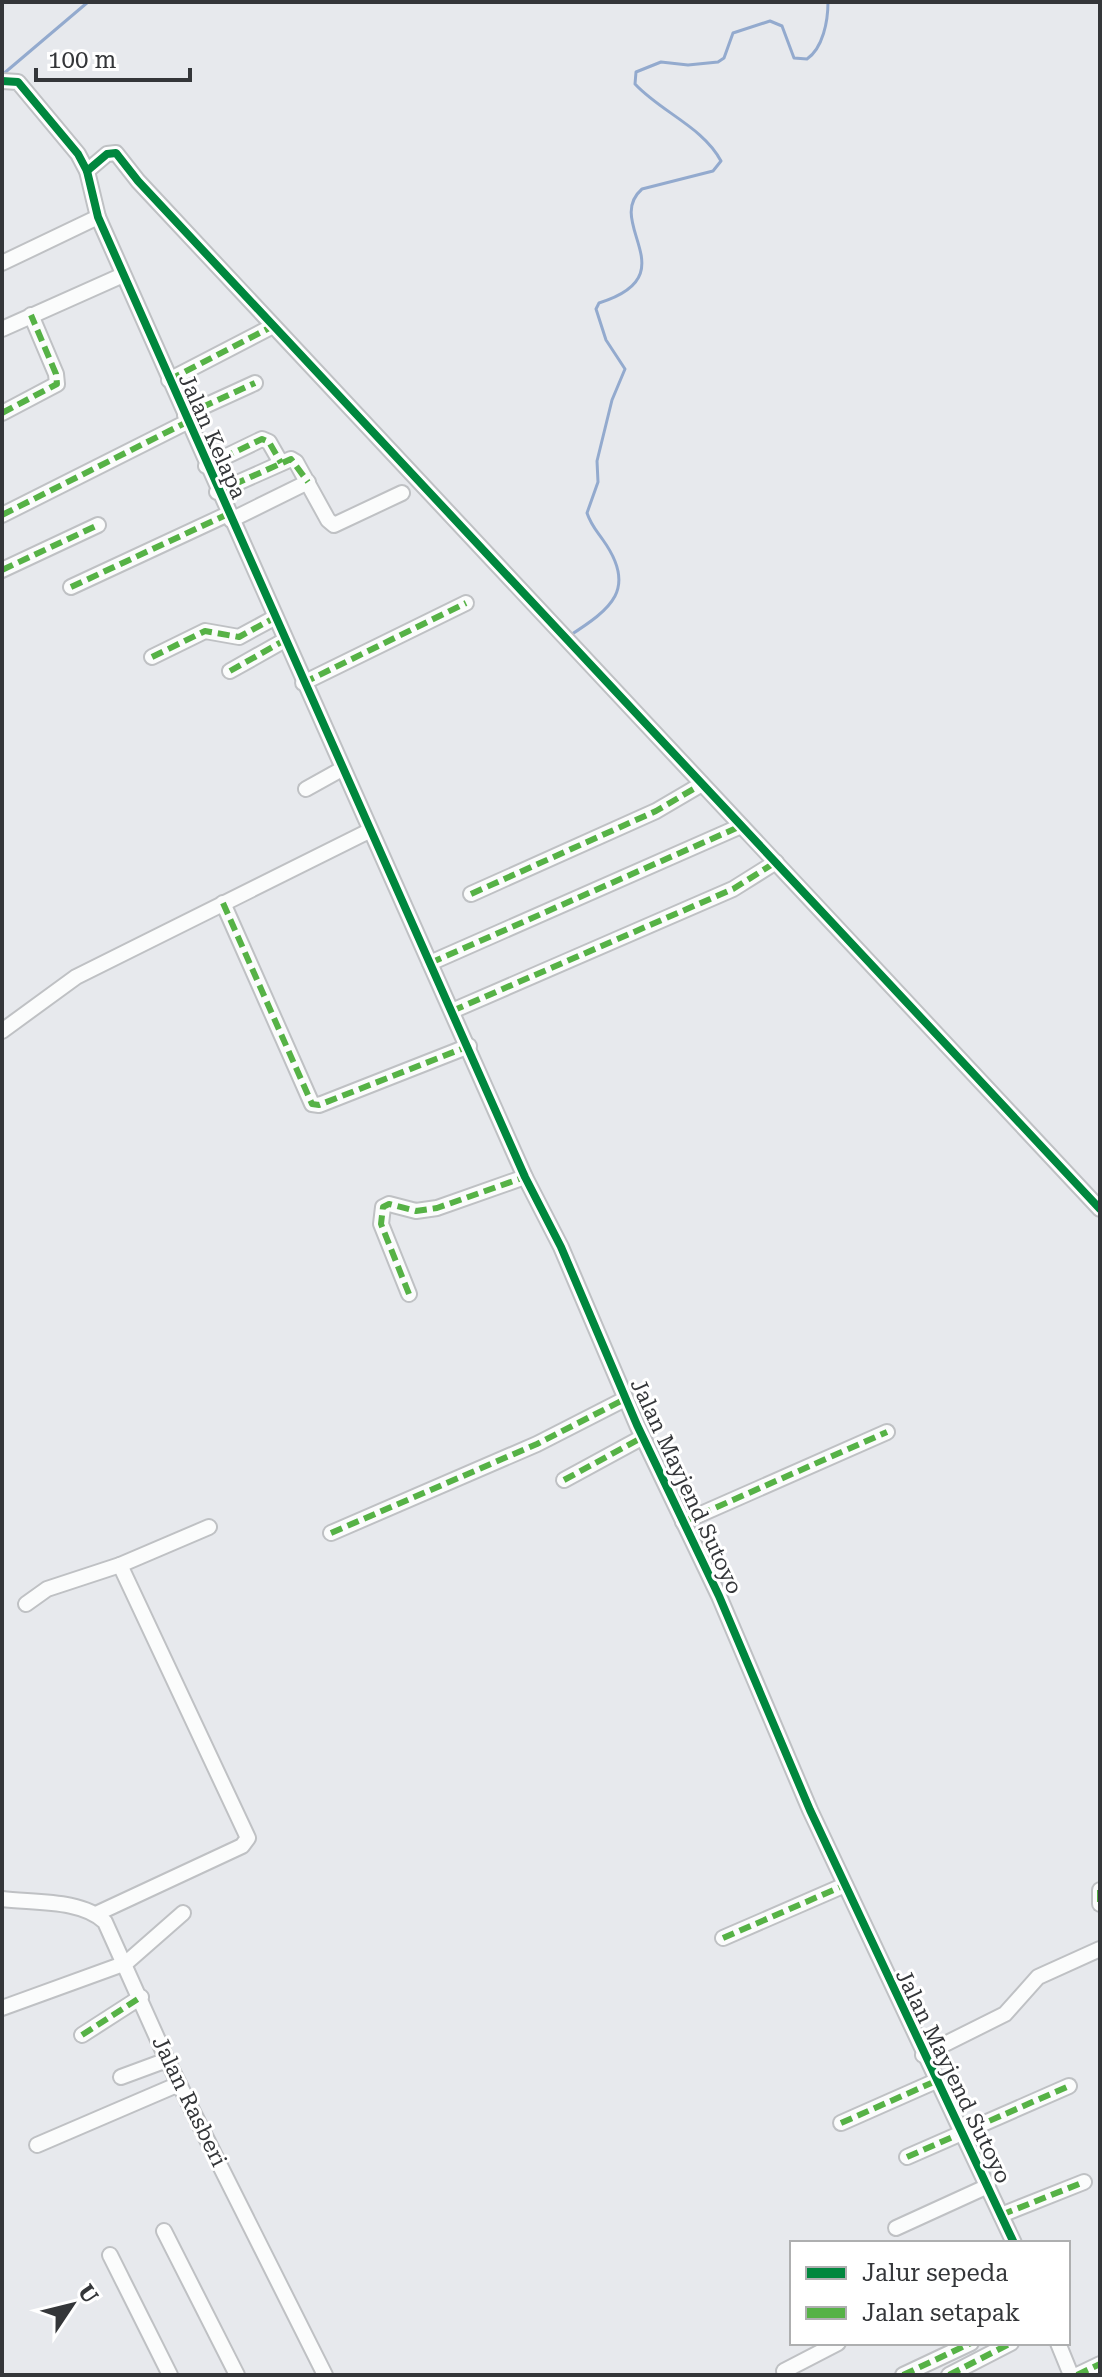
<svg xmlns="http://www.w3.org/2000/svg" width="1102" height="2377" viewBox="0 0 1102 2377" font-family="'Roboto Serif',serif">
  <rect width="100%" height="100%" fill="#e7e9ed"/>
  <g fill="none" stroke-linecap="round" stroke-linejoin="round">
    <!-- stream -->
    <g stroke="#93aace" stroke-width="3">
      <polyline points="2,75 88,2"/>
      <path d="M569,636c42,-27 69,-47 34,-96 -7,-10 -12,-15 -16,-27l11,-31 -1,-21 15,-61 13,-31 -19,-29 -10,-31 3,-6c90,-28 4,-80 43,-114l71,-18 8,-10c-18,-34 -60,-49 -86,-77l1,-12 25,-10 27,3 30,-3 6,-4 9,-25 37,-12 12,5 12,32 13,1c16,-11 21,-38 21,-57"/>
    </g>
    <defs>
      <g id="minor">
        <polyline points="2,81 18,82 78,154 87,171 98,217 525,1177 561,1247 637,1425 719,1596 810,1810 1014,2243"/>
        <polyline points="87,171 107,154 116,153 138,181 1100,1209"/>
        <polyline points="2,263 98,217"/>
        <polyline points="2,329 123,275"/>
        <polyline points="169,380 273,326"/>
        <polyline points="2,413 57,384 56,374 31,315"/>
        <polyline points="185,415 255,383"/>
        <polyline points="206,466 262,439 269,442 281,463"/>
        <polyline points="217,492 291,459 296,462 328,520 334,525 402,493"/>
        <polyline points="2,515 187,422"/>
        <polyline points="231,520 308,482"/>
        <polyline points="2,570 98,525"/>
        <polyline points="71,587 228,514"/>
        <polyline points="152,657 205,631 239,637 274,618"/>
        <polyline points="230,671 285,640"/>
        <polyline points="303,683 466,603"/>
        <polyline points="306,789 342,769"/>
        <polyline points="471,894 656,811 702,784"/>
        <polyline points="223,903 312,1104 319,1105 469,1046"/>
        <polyline points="430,963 741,826"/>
        <polyline points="452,1011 733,889 776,862"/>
        <polyline points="2,1031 76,977 369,831"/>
        <polyline points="409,1294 381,1224 383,1207 389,1204 416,1211 437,1208 525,1177"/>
        <polyline points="564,1480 643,1437"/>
        <polyline points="683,1522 887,1432"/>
        <polyline points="331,1533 537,1444 625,1399"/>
        <polyline points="120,1565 209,1527"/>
        <polyline points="26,1604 47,1589 120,1565 248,1838 242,1846 96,1914"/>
        <polyline points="1100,1890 1100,1904"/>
        <path d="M2,1899c31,4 80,0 103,23l62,138 158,315"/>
        <polyline points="723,1938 845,1885"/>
        <polyline points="2,2008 126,1963 183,1913"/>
        <polyline points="82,2035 141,1997"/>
        <polyline points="923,2055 1005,2014 1038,1977 1100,1949"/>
        <polyline points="121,2077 167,2060"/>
        <polyline points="841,2123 936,2081"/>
        <polyline points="37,2145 179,2084"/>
        <polyline points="907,2157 1069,2086"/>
        <polyline points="1001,2215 1084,2182"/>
        <polyline points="896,2228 988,2186"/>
        <polyline points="164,2231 237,2375"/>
        <polyline points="110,2255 170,2375"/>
        <polyline points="1058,2343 1071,2375"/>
        <polyline points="784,2371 838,2343"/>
        <polyline points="903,2375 971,2343"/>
        <polyline points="949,2375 1011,2343"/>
        <polyline points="1077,2375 1100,2364"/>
      </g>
    </defs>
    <!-- minor casing -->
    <use href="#minor" stroke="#bfc1c4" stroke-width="18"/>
    <!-- minor -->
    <use href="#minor" stroke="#fbfcfc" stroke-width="14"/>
    <!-- quiet -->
    <g stroke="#56b246" stroke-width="6" stroke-dasharray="12 6" stroke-linecap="butt">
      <polyline points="169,380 273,326"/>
      <polyline points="2,413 57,384 56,374 31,315"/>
      <polyline points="185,415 255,383"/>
      <polyline points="206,466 262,439 269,442 281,463"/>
      <polyline points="217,492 291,459 308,482"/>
      <polyline points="2,515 187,422"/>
      <polyline points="2,570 98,525"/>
      <polyline points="71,587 228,514"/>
      <polyline points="152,657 205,631 239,637 274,618"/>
      <polyline points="230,671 285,640"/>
      <polyline points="303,683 466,603"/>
      <polyline points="471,894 656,811 702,784"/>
      <polyline points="223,903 312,1104 319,1105 469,1046"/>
      <polyline points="430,963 741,826"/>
      <polyline points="452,1011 733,889 776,862"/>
      <polyline points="409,1294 381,1224 383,1207 389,1204 416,1211 437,1208 525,1177"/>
      <polyline points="564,1480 643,1437"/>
      <polyline points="683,1522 887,1432"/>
      <polyline points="331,1533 537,1444 625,1399"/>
      <polyline points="1100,1890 1100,1904"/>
      <polyline points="723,1938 845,1885"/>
      <polyline points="82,2035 141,1997"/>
      <polyline points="841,2123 936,2081"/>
      <polyline points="907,2157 1069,2086"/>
      <polyline points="1001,2215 1084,2182"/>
      <polyline points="903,2375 971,2343"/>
      <polyline points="949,2375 1011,2343"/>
      <polyline points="1077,2375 1100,2364"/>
    </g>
    <defs>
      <g id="cycleway">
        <polyline points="2,81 18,82 78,154 87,171 98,217 525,1177 561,1247 637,1425 719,1596 810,1810 1014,2243"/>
        <polyline points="87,171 107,154 116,153 138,181 1100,1209"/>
      </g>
    </defs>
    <!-- cycleway casing -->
    <use href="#cycleway" stroke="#fff" stroke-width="13"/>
    <!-- cycleway -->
    <use href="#cycleway" stroke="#00873e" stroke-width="8"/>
  </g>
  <g text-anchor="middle" stroke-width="6" stroke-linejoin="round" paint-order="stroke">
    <!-- street labels -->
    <g font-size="22" fill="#343639" stroke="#fff">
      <text transform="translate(213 436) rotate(66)" y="8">Jalan Kelapa</text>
      <text transform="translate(687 1486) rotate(65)" y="8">Jalan Mayjend Sutoyo</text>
      <text transform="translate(954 2076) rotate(64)" y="8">Jalan Mayjend Sutoyo</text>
      <text transform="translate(190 2101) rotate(64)" y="8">Jalan Rasberi</text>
    </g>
  </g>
  <!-- border -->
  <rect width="1102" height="2377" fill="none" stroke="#343639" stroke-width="8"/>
  <!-- legend -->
  <rect x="790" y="2241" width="280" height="104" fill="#ffffff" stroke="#aeafb0" stroke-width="2"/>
  <rect x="806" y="2267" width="40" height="12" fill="#00873e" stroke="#aeafb0" stroke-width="2"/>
  <text x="862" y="2281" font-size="24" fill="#343639">Jalur sepeda</text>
  <rect x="806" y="2307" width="40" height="12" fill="#56b246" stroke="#aeafb0" stroke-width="2"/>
  <text x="862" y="2321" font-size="24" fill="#343639">Jalan setapak</text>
  <!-- north arrow -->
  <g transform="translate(72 2305) rotate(55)" stroke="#ffffff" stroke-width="6" paint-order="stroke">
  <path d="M0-6L14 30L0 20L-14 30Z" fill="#343639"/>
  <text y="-12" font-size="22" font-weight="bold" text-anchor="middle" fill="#343639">U</text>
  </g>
  <!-- scale -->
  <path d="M36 68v12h154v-12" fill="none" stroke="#343639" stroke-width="4"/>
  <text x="48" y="68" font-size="24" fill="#343639" stroke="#ffffff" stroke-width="6" paint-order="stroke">100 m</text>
</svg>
